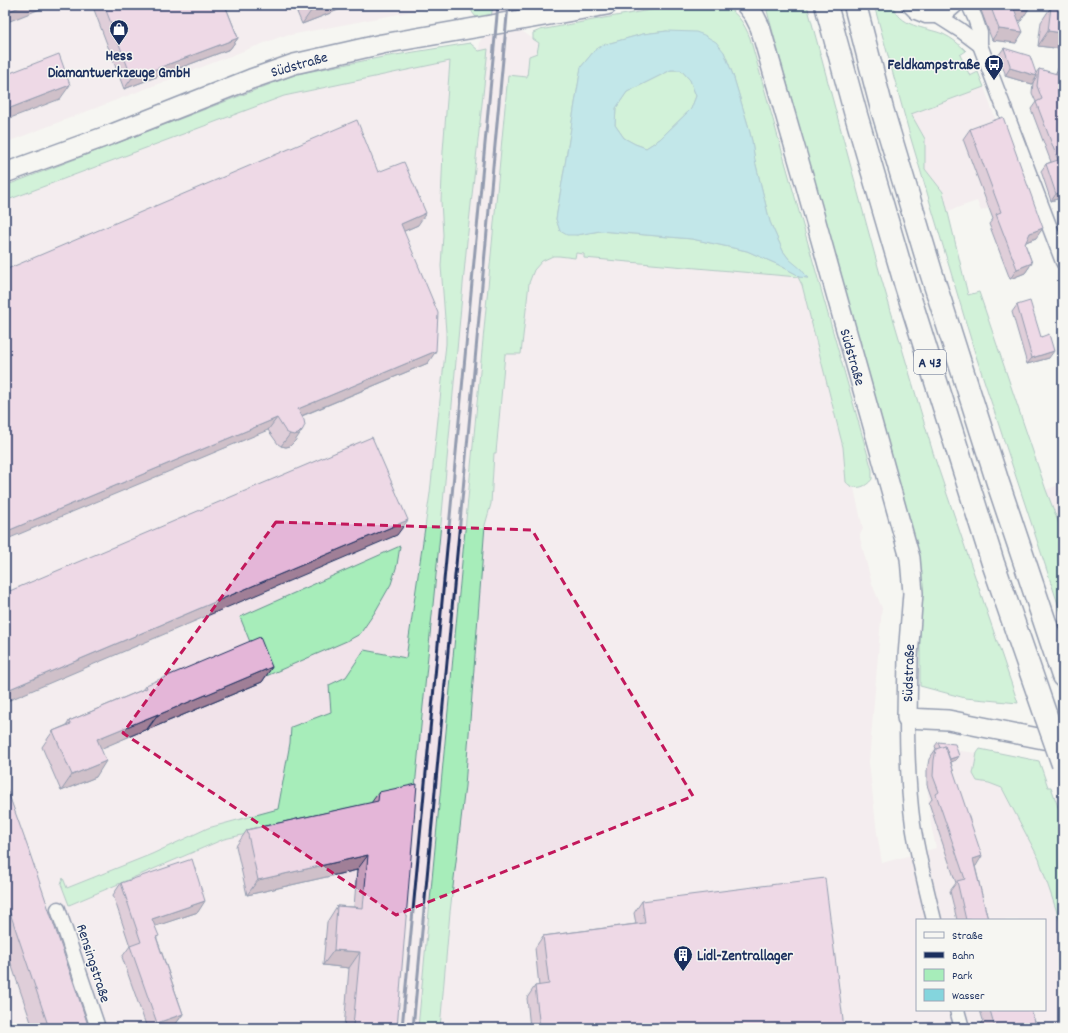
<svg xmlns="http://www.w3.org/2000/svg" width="1068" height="1033" viewBox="0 0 1068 1033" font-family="Dekko,sans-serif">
  <rect width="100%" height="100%" fill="#f6f6f2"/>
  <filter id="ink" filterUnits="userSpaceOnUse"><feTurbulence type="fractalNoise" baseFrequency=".025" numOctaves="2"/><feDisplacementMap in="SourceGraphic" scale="8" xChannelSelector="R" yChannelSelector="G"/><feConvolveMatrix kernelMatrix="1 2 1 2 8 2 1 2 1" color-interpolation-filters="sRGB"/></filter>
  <g filter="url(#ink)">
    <!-- built -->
    <g fill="#f1e3ea" fill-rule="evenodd">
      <polygon points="5,5 445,5 280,37 5,143"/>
      <polygon points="493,5 515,5 513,14 491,18"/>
      <polygon points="519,29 539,43 537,53 529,56 527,77 507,76 418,1028 395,1028 414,797 442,514 467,241 488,50 479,51 480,41 483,37 483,34"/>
      <polygon points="450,60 443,151 441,201 443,235 441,266 446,332 446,344 430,493 406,658 364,650 346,677 329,685 332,712 291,727 290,743 279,809 208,828 152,854 67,888 69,905 224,839 408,799 388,1028 5,1028 5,201 284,96"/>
      <polygon points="984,87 998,126 989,208 981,211 977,201 948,211 943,192 925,169 925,139 911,113"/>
      <path d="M576,253l8,1v4l215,19 3,8 41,162 3,33 6,7 2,1 9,41 -3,6v3l12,46 10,24 -13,154 8,71 5,30 54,-15 -5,-23 -4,-40v-15l3,-14 4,-8h2l-1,-2 17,2 1,2 24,3 -4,21 4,7 12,2 13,5 37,71 24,71v98h-623l10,-116 15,-126 20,-261 6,-21 3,-52h3l8,-99 16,1 8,-71 5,-13 3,-5 11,-7 11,-2 16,2zM917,920h128v90h-128z"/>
      <polygon points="1063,483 1063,534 1046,490"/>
    </g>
    <!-- green -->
    <g fill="#a7edba" stroke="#618e8c" fill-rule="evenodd">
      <path d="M469,5h24l-2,13c-14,2 -16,1 -22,-13z"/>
      <path d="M679,5h42c16,6 23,18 29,33l122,432v9c-6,9 -19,12 -26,3l-3,-35 -41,-162 -4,-8 -214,-19v-4l-8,-1 -1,5 -16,-2h-6l-11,5 -8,9 -5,13 -8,71h-16l-9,99h-2l-3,51 -6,21 -20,261 -15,126 -10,116h-22l90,-953 19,2 2,-21 8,-3 2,-10 -6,-4v-6l7,-3 64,-12zM667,31l57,21 9,23 15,50 4,16 3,20 15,61 13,29 6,8 19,19 -9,-1 -3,-3 -17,-9 -32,-14 -55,-12 -92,-8 -23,4 -17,-4 -4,-12 25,-152 13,-16 9,-6 40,-11z"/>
      <polygon points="767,5 807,5 880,274 934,456 1018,703 965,698 920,686 920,586 913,534 767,11"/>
      <path d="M874,5h19c6,22 32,22 50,29 9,4 16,10 23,17l-6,4 10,21 8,-4 6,15 -73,27 14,25v30l18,23 25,103 11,-3 67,198 17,44v85l-88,-266 -64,-214z"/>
      <polygon points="470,43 479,51 488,49 467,241 442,514 414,797 224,839 69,905 61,884 63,878 67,888 152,854 208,828 278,809 290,743 291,727 331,712 329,685 346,677 364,650 406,658 430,493 446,344 446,332 441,266 443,235 441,201 443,151 450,61 284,96 5,201 5,186 297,74 383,57"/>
      <polygon points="671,70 681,70 690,80 696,96 691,109 660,139 646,148 635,144 624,138 615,125 616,108 627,92"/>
      <polygon points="400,546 397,565 391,584 375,612 360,634 349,640 264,677 240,617"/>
      <polygon points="980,749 1039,761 1048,787 1051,787 1063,821 1063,930 1039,859 1002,788 989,783 977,781 973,774 977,753"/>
    </g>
    <!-- water -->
    <path fill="#84d5dd" stroke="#5a93aa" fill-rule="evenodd" d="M667,31l29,1 8,3 12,7 8,10 9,23 15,50 4,16 3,20 15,61 13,29 6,8 12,10 7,9 -9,-1 -3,-3 -17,-9 -32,-14 -55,-12 -92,-8 -23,4h-10l-7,-4 -4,-12 25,-152 13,-16 9,-6 40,-11zM671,70h10l9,10 6,16 -5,13 -31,30 -14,9 -11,-4 -11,-6 -9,-13 1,-17 11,-16z"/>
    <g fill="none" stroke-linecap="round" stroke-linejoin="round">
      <defs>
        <g id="street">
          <polyline points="909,5 916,12 926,16 938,16 948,12 956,5"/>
          <polyline points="969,5 975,18 980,33 980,45 1063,262"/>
          <polyline points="938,16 960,30 980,45"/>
          <path d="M907,718c0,35 1,71 6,107 5,32 13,63 21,95"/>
          <polyline points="58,909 98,1028"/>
          <polyline points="957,1010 962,1028"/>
        </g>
        <g id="secondary">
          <polyline points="746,5 754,15 760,27 804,179 910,558 913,593 908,656 907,718 948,720 1063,743"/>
          <polyline points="5,173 112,134 251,79 294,64 382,44 607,5"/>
        </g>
        <g id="highway">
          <polyline points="826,5 856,115 906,286 993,563 1046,716"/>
          <polyline points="855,5 882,109 931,272 998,483 1063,676"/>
        </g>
      </defs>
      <!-- street casing -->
      <use href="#street" stroke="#1b2f5e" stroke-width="17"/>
      <!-- secondary casing -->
      <use href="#secondary" stroke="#1b2f5e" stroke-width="22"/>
      <!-- highway casing -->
      <use href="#highway" stroke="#1b2f5e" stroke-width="25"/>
      <!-- street -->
      <use href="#street" stroke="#f6f6f2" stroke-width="14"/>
      <!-- secondary -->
      <use href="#secondary" stroke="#f6f6f2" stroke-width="19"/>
      <!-- highway -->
      <use href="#highway" stroke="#f6f6f2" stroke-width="22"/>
      <!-- rail -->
      <g stroke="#1b2f5e" stroke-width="3">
        <polyline points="402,1028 498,5"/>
        <polyline points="413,1028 508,5"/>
      </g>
      <defs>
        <polyline id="highway-bridge" points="1046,716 1063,764"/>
      </defs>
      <!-- highway-bridge casing -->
      <use href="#highway-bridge" stroke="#1b2f5e" stroke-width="25" stroke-linecap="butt"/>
      <!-- highway-bridge -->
      <use href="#highway-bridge" stroke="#f6f6f2" stroke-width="22"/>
    </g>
    <!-- wall -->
    <g fill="#c49dba" stroke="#1b2f5e">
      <polygon points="95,5 225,5 238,38 230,49 124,89 93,7"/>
      <polygon points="294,5 351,5 302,24"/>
      <polygon points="979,5 1030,5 1021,21 1018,20 1016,43 992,40"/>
      <polygon points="1051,7 1063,49 1038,46 1041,22"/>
      <polygon points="1004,48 1036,73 1039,69 1055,74 1059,67 1063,68 1063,197 1051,201 1041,171 1046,164 1051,162 1031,109 1036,102 1032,93 1033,82 1032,84 1005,76 1005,73 998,56"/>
      <polygon points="970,129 1036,238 1026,242 1025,244 1032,263 1025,273 1010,279 989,224 993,219 963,139"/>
      <polygon points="378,172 418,225 404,231 428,363 302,416 295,441 290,446 286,447 281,446 278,444 268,430"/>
      <polygon points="1017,305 1041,337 1049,358 1027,364 1012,312"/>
      <polygon points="272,667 262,682 147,730 147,729 101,748 96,777 61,791 42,747 53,731 67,725 69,721 142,690 146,685"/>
      <polygon points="938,742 959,756 956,760 951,762 976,866 975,866 988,920 957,920 950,891 956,883 929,803 932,799 927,785 927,770 929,759 936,749 935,746"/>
      <polygon points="5,784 89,1028 33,1028 5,946"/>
      <polygon points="379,792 397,1028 344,1028 349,968 323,965 327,922 337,906 354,907 357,870 247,895 236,846 247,830 371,803"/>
      <polygon points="121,883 198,912 155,926 157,939 183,1014 175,1025 166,1028 147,1028 122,957 130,946 113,895"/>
      <polygon points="642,901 844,1028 530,1028 527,998 535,986 539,986 535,948 543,936 636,924 634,913"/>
      <polygon points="980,1010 1031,1010 1037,1028 979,1028 979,1026 983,1020"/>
    </g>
    <!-- shaded-wall -->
    <g fill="#a07f97" stroke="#1b2f5e">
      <polygon points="24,5 50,5 5,23 5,13"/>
      <polygon points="327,5 351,5 302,24 311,11"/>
      <polygon points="1013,6 1028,10 1021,21 1006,16"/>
      <polygon points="999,29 1023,32 1016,43 992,40"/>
      <polygon points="1048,31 1063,33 1063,49 1038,46"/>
      <polygon points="238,38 230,49 124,89 132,78"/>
      <polygon points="1010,68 1037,76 1032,84 1005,76"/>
      <polygon points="70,85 60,99 5,120 5,110"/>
      <polygon points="1063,191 1063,197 1051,201 1056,194"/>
      <polygon points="426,213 418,225 393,236 401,224"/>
      <polygon points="1043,228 1036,238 1023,243 1030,233"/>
      <polygon points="1032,263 1025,273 1010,279 1017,269"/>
      <polygon points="436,351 428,363 289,421 298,409"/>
      <polygon points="1054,351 1049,358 1027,364 1032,358"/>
      <polygon points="277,418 268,430 5,540 5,532"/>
      <polygon points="303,429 295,441 290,446 286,447 281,446 290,434"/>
      <polygon points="408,520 397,535 5,702 5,691"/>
      <polygon points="272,667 262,682 147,730 158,715"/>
      <polygon points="158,714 147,729 86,755 97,739"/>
      <polygon points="959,756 956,760 942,765 945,761"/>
      <polygon points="106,761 96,777 61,791 72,775"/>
      <polygon points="368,855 357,870 247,895 258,880"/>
      <polygon points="982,856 976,866 967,869 973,859"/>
      <polygon points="205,901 198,912 144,930 152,919"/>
      <polygon points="9,910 5,916 5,911"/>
      <polygon points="334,950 360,952 349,968 323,965"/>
      <polygon points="183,1014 175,1025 166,1028 153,1028 157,1023"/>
      <polygon points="353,1026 371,1028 352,1028"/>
    </g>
    <!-- building -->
    <g fill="#e4b6d8" stroke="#1b2f5e">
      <polygon points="5,5 24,5 5,13"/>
      <polygon points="104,5 225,5 238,38 132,78"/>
      <polygon points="308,5 327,5 311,11"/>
      <polygon points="990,5 1030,5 1028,10 1013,6 1023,32 999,29"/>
      <polygon points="1051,7 1063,9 1063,33 1048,31"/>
      <polygon points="1004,48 1030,56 1037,76 1010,68 1010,65"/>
      <polygon points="59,54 70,85 5,110 5,75"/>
      <polygon points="1059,67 1063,68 1063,191 1056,194 1046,164 1058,160 1036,102 1042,99 1037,86 1039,69 1057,74"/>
      <polygon points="1003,117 1043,228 1030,233 1025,244 1032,263 1017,269 996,214 1001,212 970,129"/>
      <polygon points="357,120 378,172 404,162 426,213 401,224 438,313 436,351 298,409 304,420 305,425 303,429 298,434 294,435 290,434 286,432 277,418 5,532 5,270"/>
      <polygon points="1030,301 1041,337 1049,334 1054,351 1032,358 1017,305"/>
      <polygon points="372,437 408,520 5,691 5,593"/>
      <polygon points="260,637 272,667 158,715 158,714 97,739 106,761 72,775 53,731 71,724 69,721 147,688 146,685"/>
      <polygon points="938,742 955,744 959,756 950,759 945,746 940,748"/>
      <polygon points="945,746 982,856 973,859 988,920 966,920 957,881 965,879 936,794 939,792 933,776 934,760 936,749"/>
      <polygon points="5,784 28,848 89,1028 49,1028 9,910 5,911"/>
      <polygon points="417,784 397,1028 371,1028 353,1026 360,952 334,950 337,906 363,908 368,855 258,880 247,830 378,801 379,792"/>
      <polygon points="192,859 205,901 152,919 159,936 156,937 183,1014 157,1023 130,946 141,942 121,883"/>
      <polygon points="825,878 844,1028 540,1028 535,986 549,984 543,936 645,923 642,901"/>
      <polygon points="990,1010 1031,1010 1037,1028 995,1028"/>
      <polygon points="257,1027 274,1028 257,1028"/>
    </g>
  </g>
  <!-- marked area -->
  <path d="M0 0H1068V1033H0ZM276,522l256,8 161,266 -297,119 -273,-182z" fill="#f6f6f2" fill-opacity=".55" fill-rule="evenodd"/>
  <path fill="none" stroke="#c2185b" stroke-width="3" stroke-dasharray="8 5" stroke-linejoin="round" d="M276,522l256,8 161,266 -297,119 -273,-182z"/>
  <!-- icons -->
  <defs>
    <symbol id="shop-pin" viewBox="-11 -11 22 30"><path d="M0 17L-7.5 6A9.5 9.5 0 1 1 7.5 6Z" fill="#1b2f5e" stroke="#f6f6f2"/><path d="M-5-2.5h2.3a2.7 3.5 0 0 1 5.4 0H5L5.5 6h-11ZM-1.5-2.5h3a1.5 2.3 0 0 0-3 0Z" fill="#fff"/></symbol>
    <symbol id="bus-pin" viewBox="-11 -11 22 30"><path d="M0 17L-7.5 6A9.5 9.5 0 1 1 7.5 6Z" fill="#1b2f5e" stroke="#f6f6f2"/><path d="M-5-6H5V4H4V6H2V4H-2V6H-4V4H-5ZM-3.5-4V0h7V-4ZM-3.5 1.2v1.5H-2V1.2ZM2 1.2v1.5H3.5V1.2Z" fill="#fff"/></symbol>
    <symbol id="building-pin" viewBox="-11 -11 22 30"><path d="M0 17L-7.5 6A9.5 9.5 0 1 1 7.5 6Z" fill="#1b2f5e" stroke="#f6f6f2"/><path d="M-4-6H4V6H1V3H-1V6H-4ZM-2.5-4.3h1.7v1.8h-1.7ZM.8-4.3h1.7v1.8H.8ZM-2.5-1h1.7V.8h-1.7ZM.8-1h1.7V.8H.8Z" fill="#fff"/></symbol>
  </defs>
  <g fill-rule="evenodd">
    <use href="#shop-pin" x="108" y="18" width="22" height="30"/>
    <use href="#bus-pin" x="983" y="53" width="22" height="30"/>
    <use href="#building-pin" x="672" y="944" width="22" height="30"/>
  </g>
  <g text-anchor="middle" stroke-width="3" stroke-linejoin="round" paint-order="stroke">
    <!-- shield labels -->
    <rect fill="#f6f6f2" stroke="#5d6b8a" stroke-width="1" x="914" y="350" width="32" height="24" rx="3"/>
    <g font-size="14" font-weight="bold" fill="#1b2f5e">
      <text x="930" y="367">A 43</text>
    </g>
    <!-- poi labels -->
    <g font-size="15" font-weight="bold" fill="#1b2f5e" stroke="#f6f6f2">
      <text x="119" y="60">Hess<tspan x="119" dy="17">Diamantwerkzeuge GmbH</tspan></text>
      <text x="980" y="69" text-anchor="end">Feldkampstraße</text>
      <text x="697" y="960" text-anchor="start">Lidl-Zentrallager</text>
    </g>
    <!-- street labels -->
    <g font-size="15" fill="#1b2f5e" stroke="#f6f6f2">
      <text transform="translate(299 64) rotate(-16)" y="5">Südstraße</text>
      <text transform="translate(853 357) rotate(74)" y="5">Südstraße</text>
      <text transform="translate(908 673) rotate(-88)" y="5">Südstraße</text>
      <text transform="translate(94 963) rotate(72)" y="5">Rensingstraße</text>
    </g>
  </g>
  <!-- margin -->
  <rect width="1068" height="1033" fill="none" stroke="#f6f6f2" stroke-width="20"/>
  <rect x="10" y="10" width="1048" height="1013" fill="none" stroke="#1b2f5e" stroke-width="1.5" filter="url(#ink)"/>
  <!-- legend -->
  <rect x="916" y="919" width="130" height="92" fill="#f6f6f2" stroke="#9ea6b7"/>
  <rect x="924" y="932" width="20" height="6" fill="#f6f6f2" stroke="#9ea6b7"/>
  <text x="952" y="939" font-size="12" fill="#1b2f5e">Straße</text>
  <rect x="924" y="952" width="20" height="6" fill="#1b2f5e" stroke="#9ea6b7"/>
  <text x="952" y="959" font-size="12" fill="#1b2f5e">Bahn</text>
  <rect x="924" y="969" width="20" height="12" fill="#a7edba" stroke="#9ea6b7"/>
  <text x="952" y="979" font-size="12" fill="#1b2f5e">Park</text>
  <rect x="924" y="989" width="20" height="12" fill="#84d5dd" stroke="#9ea6b7"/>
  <text x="952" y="999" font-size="12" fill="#1b2f5e">Wasser</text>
</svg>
